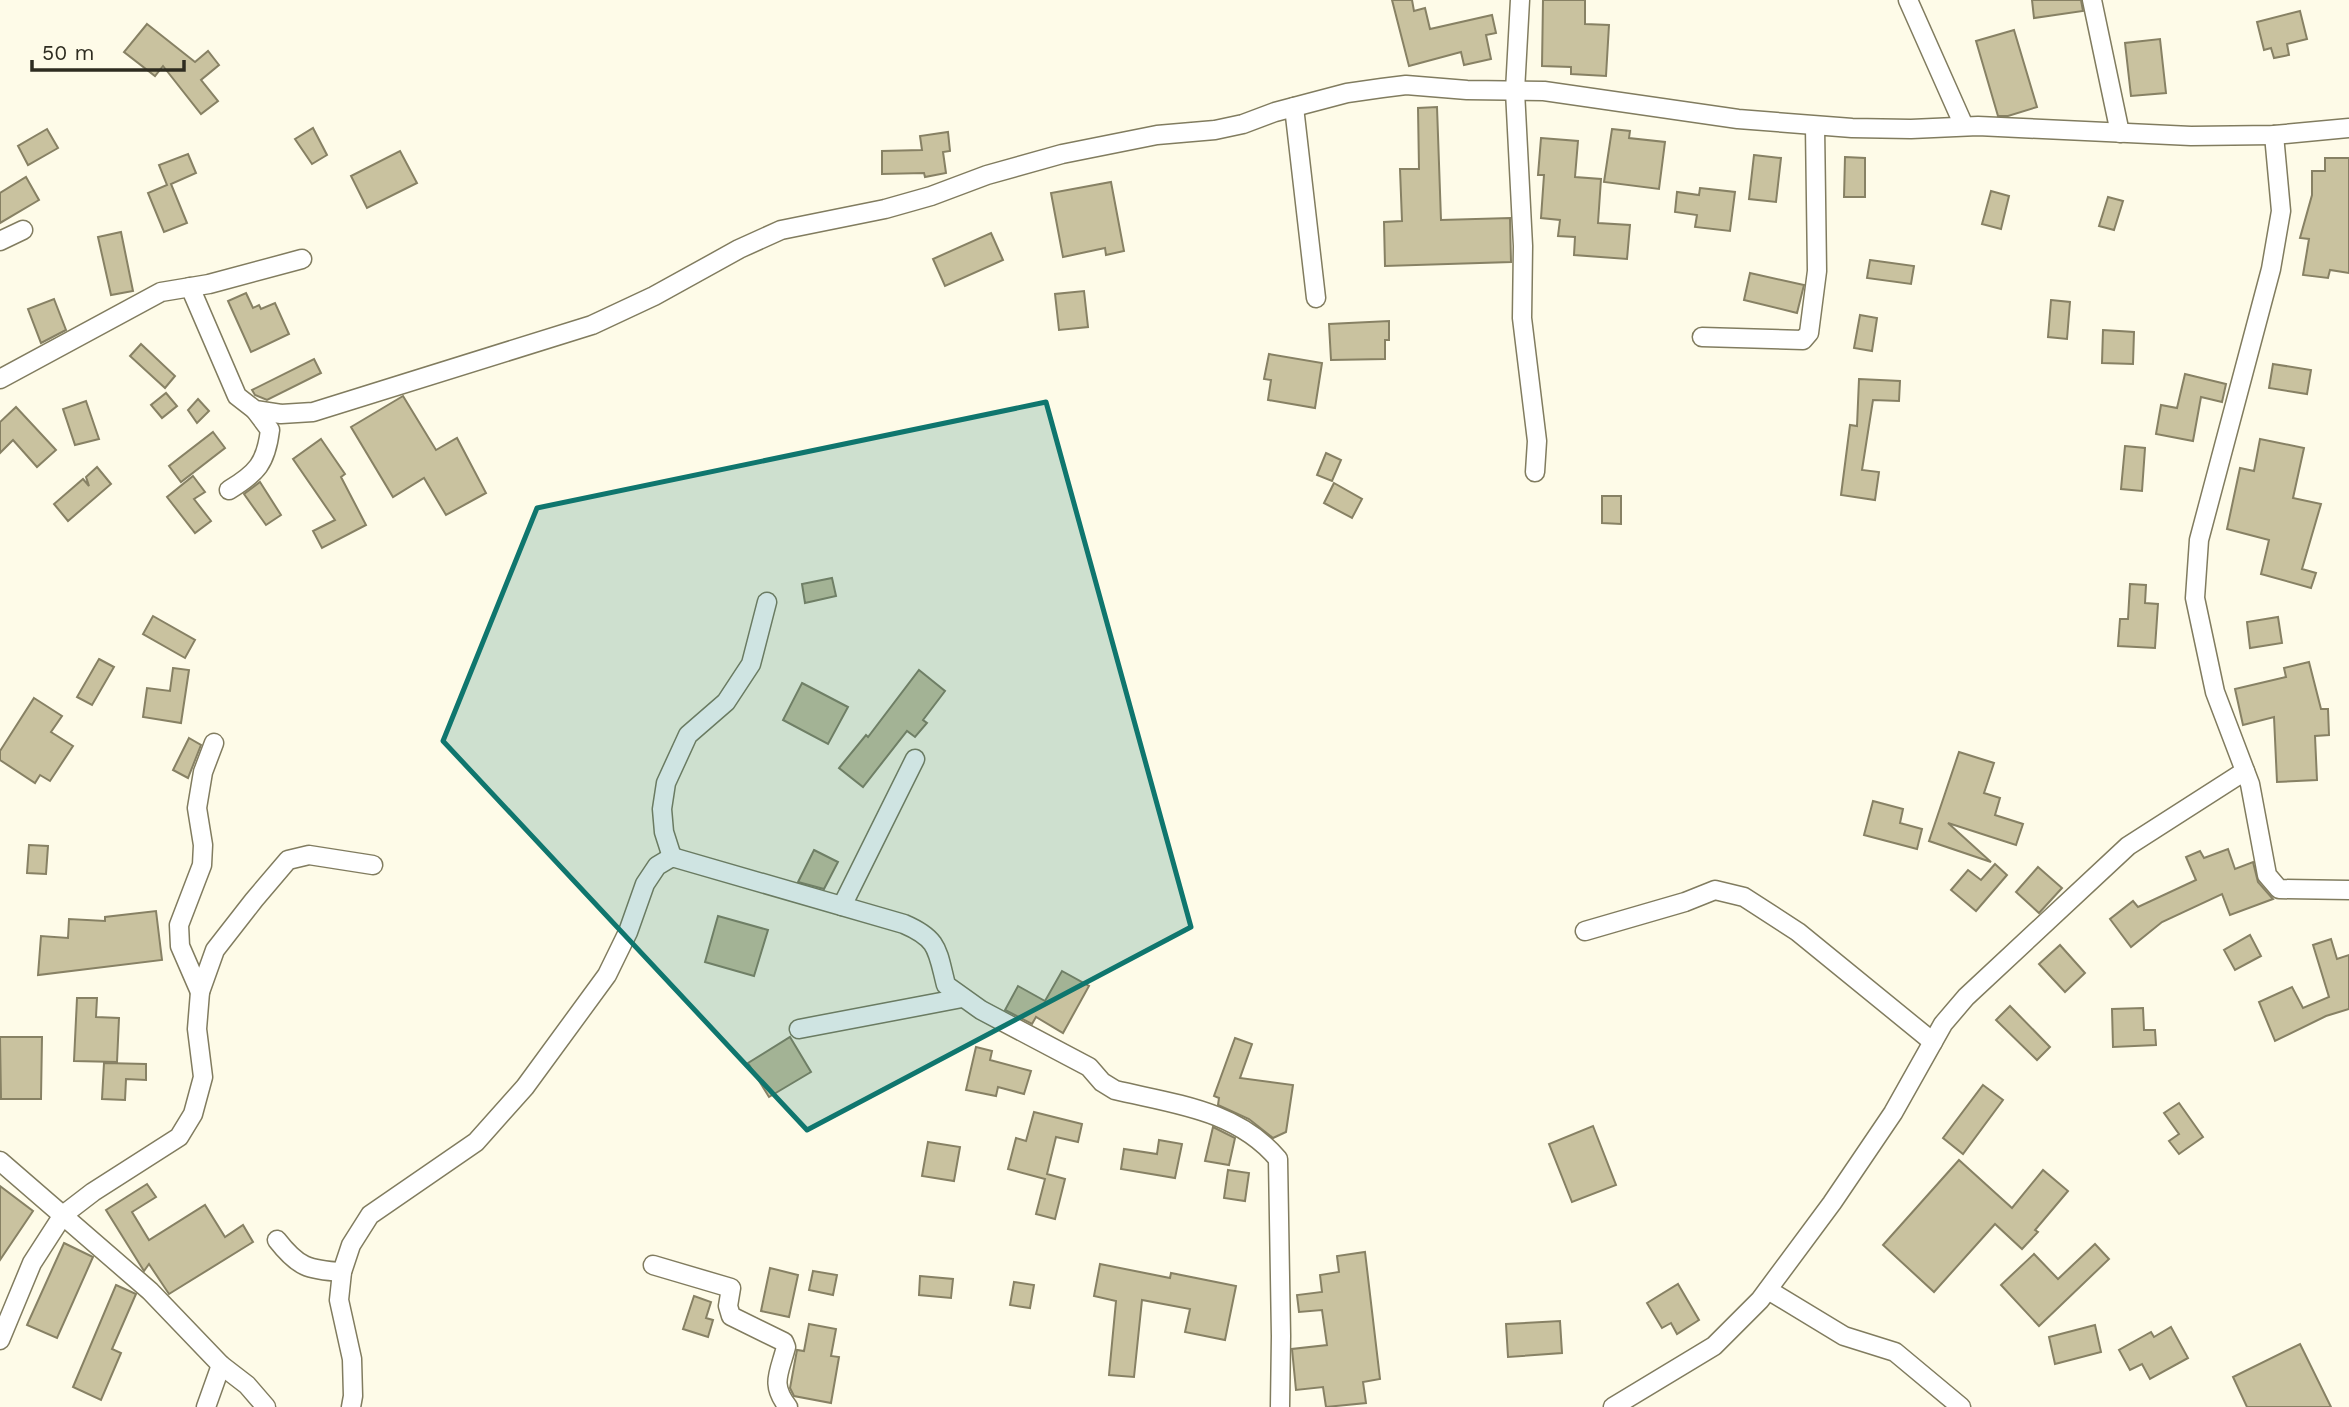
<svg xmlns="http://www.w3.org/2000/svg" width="2349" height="1407" viewBox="0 0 2349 1407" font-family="'Work Sans',sans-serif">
  <rect width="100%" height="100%" fill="#fefbe8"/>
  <!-- building -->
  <g fill="#c9c29f" stroke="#878164" stroke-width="2">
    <polygon points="1392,0 1412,0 1414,11 1425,8 1430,29 1492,15 1496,33 1486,35 1491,59 1464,65 1461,52 1409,66"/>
    <polygon points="1543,0 1585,0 1585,24 1609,25 1606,76 1571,74 1571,67 1542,66"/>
    <polygon points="2032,0 2081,0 2083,11 2034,18"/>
    <polygon points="2300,11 2307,39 2287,44 2289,55 2274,58 2271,48 2264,50 2257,22"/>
    <polygon points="147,24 195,62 208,51 219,65 201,80 218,101 201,114 163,66 155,76 124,52"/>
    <polygon points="2014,30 2037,107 2008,116 1998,116 1976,41"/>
    <polygon points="2160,39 2166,93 2131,96 2125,43"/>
    <polygon points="1437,107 1441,220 1510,218 1511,262 1385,266 1384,222 1402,221 1400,169 1419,169 1418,108"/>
    <polygon points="313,128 327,155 312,164 295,139"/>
    <polygon points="47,129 58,148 28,165 18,146"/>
    <polygon points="1612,129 1630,131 1629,138 1665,142 1659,189 1604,182"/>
    <polygon points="948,132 950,151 943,152 946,173 925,177 924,173 882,174 882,151 922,150 920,136"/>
    <polygon points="1541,138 1578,141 1575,177 1601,179 1598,223 1630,225 1627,259 1574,255 1575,237 1558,236 1560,220 1541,218 1544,175 1538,175"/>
    <polygon points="400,151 417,183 367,208 351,176"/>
    <polygon points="188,154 196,173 171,184 187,223 164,232 148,193 167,185 159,165"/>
    <polygon points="1754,155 1781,158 1776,202 1749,199"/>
    <polygon points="1845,157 1865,158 1865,197 1844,197"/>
    <polygon points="2325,158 2349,158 2349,273 2330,270 2328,278 2303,275 2309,239 2300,238 2312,195 2312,171 2325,171"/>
    <polygon points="26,177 39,200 0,223 0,193"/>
    <polygon points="1111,182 1124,251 1106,255 1105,248 1063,257 1051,193"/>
    <polygon points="1700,188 1735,192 1730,231 1695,227 1697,215 1675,212 1677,192 1699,195"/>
    <polygon points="1991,191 2009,196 2001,229 1982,224"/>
    <polygon points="2108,197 2123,201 2114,230 2099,226"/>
    <polygon points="121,232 133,291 111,295 98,237"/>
    <polygon points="991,233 1003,260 945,286 933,259"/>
    <polygon points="1870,260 1914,266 1911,284 1867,278"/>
    <polygon points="1750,273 1804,285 1797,313 1744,300"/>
    <polygon points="1084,291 1088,327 1059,330 1055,294"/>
    <polygon points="246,293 253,308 259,305 261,309 275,303 289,334 251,352 228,301"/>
    <polygon points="54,299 66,330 41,343 28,309"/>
    <polygon points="2051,300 2070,302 2067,339 2048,337"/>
    <polygon points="1860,315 1877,318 1872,351 1854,348"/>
    <polygon points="1389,321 1389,340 1385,340 1385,359 1331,360 1329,324"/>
    <polygon points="2103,330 2134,332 2133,364 2102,363"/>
    <polygon points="141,344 175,376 165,388 130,356"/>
    <polygon points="1269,354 1322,363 1315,408 1268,400 1271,380 1264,379"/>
    <polygon points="314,359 321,373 267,400 255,395 252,390"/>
    <polygon points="2273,364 2311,370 2307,394 2269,388"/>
    <polygon points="2185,374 2226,384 2222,402 2201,397 2193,441 2156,434 2161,405 2177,408"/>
    <polygon points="1859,379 1900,381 1899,401 1873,400 1862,470 1879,472 1875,500 1841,495 1850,425 1857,426"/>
    <polygon points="166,393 177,406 162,418 151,405"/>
    <polygon points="403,396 436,450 457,438 486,493 446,515 424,478 393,497 351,427"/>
    <polygon points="198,399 209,411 197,423 188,410"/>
    <polygon points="86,401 99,439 75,445 63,409"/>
    <polygon points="16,407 56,450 37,467 13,440 0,453 0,422"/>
    <polygon points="213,432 225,448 181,482 169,466"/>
    <polygon points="321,439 345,474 341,477 366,525 322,548 313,531 335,520 293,459"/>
    <polygon points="2260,439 2304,448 2293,498 2321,504 2302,569 2316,573 2311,588 2261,574 2269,540 2227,529 2240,468 2254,471"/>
    <polygon points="2125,446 2145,448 2142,491 2121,489"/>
    <polygon points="1326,453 1341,460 1332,481 1317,475"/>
    <polygon points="97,467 111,484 68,521 54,504 83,479 89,486 86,477"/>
    <polygon points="193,476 205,492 194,499 211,521 195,533 167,497"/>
    <polygon points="260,482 281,515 266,525 244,494"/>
    <polygon points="1334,483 1362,499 1352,518 1324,503"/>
    <polygon points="1602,496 1621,496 1621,524 1602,523"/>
    <polygon points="832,578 836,596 805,603 802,584"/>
    <polygon points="2130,584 2146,585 2145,603 2158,604 2155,648 2118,646 2120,619 2128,619"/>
    <polygon points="153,616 195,640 185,658 143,634"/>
    <polygon points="2278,617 2282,643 2250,648 2247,622"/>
    <polygon points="99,659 114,667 92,705 77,697"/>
    <polygon points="2309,662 2321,709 2328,709 2329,735 2315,736 2317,780 2277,782 2274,717 2243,725 2235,689 2286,677 2284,668"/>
    <polygon points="173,668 189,670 181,723 143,717 147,688 170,691"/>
    <polygon points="919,670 945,691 923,720 927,723 915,737 907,731 863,787 839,768 866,735 868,737"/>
    <polygon points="802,683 848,707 828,744 783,720"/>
    <polygon points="34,698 62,716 51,732 73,746 50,781 40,775 35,783 0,760 0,751"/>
    <polygon points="189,738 201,745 188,778 173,770"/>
    <polygon points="1959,752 1994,763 1984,793 2000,798 1995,815 2023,824 2016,845 1948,823 1991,862 1929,841"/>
    <polygon points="1873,801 1903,809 1900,823 1922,829 1917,849 1864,835"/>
    <polygon points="29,845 48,846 46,874 27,873"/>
    <polygon points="2228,849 2235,869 2253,862 2258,882 2273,899 2230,915 2222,894 2162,922 2131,947 2110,919 2133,901 2138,907 2196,880 2186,857 2200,851 2204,858"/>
    <polygon points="814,850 838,862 824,889 798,882"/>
    <polygon points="1995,864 2007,875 1976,911 1951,890 1968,870 1981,880"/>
    <polygon points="2038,867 2062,888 2039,913 2016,892"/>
    <polygon points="156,911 162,960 38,975 41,936 68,938 69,919 105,921 105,917"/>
    <polygon points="718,916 768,930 754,976 705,962"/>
    <polygon points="2250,935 2261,956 2235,970 2224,950"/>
    <polygon points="2331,939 2337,959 2349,955 2349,1009 2326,1016 2275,1041 2259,1002 2292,987 2303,1008 2329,997 2313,945"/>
    <polygon points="2060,945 2085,973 2065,992 2039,964"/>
    <polygon points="1062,971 1089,986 1063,1033 1036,1017 1032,1024 1005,1010 1018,986 1045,1001"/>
    <polygon points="77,998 97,998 96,1017 119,1018 117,1062 74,1061"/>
    <polygon points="2010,1006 2050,1047 2037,1060 1996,1020"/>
    <polygon points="2143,1008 2144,1030 2155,1030 2156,1045 2113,1047 2112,1009"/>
    <polygon points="0,1037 42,1037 41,1099 1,1099"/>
    <polygon points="790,1037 811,1072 769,1097 748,1063"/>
    <polygon points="1235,1038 1252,1044 1240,1078 1293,1085 1286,1132 1273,1138 1249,1119 1218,1105 1219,1098 1214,1096"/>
    <polygon points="976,1047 992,1051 990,1060 1031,1071 1024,1094 998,1087 996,1096 966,1090"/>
    <polygon points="104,1063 146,1064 146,1080 126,1079 125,1100 102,1099"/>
    <polygon points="1983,1085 2003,1100 1963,1154 1943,1138"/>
    <polygon points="2179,1103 2203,1137 2179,1154 2169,1141 2179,1134 2164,1113"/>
    <polygon points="1034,1112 1082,1124 1078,1142 1056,1137 1047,1174 1065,1179 1055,1219 1036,1214 1045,1179 1008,1169 1016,1138 1026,1141"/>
    <polygon points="1593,1126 1616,1185 1572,1202 1549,1144"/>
    <polygon points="1213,1127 1235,1138 1229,1165 1205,1161"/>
    <polygon points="1159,1140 1182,1144 1175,1178 1121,1169 1124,1149 1157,1154"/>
    <polygon points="928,1142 960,1147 954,1181 922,1176"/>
    <polygon points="1959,1160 2012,1208 2043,1170 2068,1191 2035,1230 2038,1232 2022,1249 1995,1224 1934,1292 1883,1245"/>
    <polygon points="1228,1170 1249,1173 1245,1201 1224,1198"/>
    <polygon points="147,1184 156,1197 132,1212 149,1240 205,1205 225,1237 243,1225 253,1242 169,1294 149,1264 144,1271 106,1210"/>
    <polygon points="0,1186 33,1211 0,1260"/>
    <polygon points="64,1243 93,1257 57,1338 27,1325"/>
    <polygon points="2095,1244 2109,1259 2039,1326 2001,1285 2034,1254 2058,1279"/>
    <polygon points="1365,1252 1380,1379 1363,1382 1366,1403 1326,1407 1323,1387 1296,1390 1292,1349 1327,1345 1322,1310 1299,1312 1297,1295 1322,1292 1320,1275 1339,1272 1337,1256"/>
    <polygon points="1100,1264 1170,1278 1171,1273 1236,1286 1225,1340 1185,1332 1190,1309 1142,1300 1134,1377 1109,1375 1116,1301 1094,1296"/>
    <polygon points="770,1268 798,1275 789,1317 761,1311"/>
    <polygon points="813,1271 837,1275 833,1295 809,1290"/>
    <polygon points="920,1276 953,1279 951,1298 919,1295"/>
    <polygon points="1014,1282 1034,1285 1030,1308 1010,1305"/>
    <polygon points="1678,1284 1699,1320 1677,1334 1671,1323 1662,1328 1647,1303"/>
    <polygon points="116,1285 136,1294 112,1349 121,1353 101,1400 73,1387"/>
    <polygon points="694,1296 711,1302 706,1318 713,1320 708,1337 683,1329"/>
    <polygon points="1560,1321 1562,1353 1508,1357 1506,1324"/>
    <polygon points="809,1324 836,1329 831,1356 839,1357 831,1403 794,1396 790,1388 797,1350 804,1351"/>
    <polygon points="2095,1325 2101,1352 2055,1364 2049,1337"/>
    <polygon points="2171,1327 2188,1358 2150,1379 2142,1364 2130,1370 2119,1350 2151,1332 2154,1337"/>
    <polygon points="2300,1344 2331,1407 2247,1407 2233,1377"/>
  </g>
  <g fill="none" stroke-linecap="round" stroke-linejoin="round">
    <defs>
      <g id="minor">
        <polyline points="1520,0 1515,91 1523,246 1522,318 1537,441 1535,472"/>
        <polyline points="1908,0 1964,126"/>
        <polyline points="2092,0 2120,133"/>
        <polyline points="1294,107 1316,298"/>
        <polyline points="2274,135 2281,211 2271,269 2199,540 2195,598 2215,692 2250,784 2267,875 2279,889 2349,890"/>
        <polyline points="0,241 23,230"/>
        <polyline points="190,287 237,396 255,410 281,414 313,412 592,325 654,296 739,249 781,230 885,209 931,196 987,175 1062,154 1157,135 1215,130 1243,124 1275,112 1347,93 1382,88 1406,85 1467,90 1544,91 1738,119 1852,128 1911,129 1978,126 2191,136 2274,135 2349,128"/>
        <polyline points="1702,337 1803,340 1809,333 1817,271 1815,126"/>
        <polyline points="0,379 161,292 209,284 302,259"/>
        <path d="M229,490c28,-17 37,-27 41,-60l-15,-20"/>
        <polyline points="672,857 664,832 662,809 666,783 688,735 726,702 751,664 767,602"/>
        <polyline points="842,906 915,759"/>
        <polyline points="1585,931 1685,902 1715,890 1744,897 1798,932 1933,1042"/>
        <polyline points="200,992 180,946 179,925 202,865 203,845 197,808 203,772 214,743"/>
        <polyline points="799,1029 962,998"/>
        <polyline points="0,1161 150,1291 221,1365 247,1385 266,1407"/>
        <path d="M277,1240c21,27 31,30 65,32"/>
        <path d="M653,1265l78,23 -3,18 3,10 53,26 2,5c-7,27 -16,37 2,60"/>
        <polyline points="1768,1290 1844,1336 1895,1352 1961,1407"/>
        <polyline points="0,1340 32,1263 63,1215 93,1192 179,1137 193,1114 203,1077 197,1029 200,992 215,950 254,900 288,860 309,855 373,865"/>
        <polyline points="206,1407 221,1365"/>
        <path d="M351,1407l2,-11 -1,-37 -13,-59 3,-28 9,-27 19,-30 106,-73 49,-55 82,-112 21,-43 17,-48 12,-18 15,-9 232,67c35,15 33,26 42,61l35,25 108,57 13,15 13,8c59,14 122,20 163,69l3,177 -1,71"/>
        <polyline points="1613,1407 1714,1346 1760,1300 1832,1203 1893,1113 1943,1024 1966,997 2128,846 2245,771"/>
      </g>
    </defs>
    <!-- minor casing -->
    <use href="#minor" stroke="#817c5f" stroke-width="21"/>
    <!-- minor -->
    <use href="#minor" stroke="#fff" stroke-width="18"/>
  </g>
  <!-- marked area -->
  <path fill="#0f766e" fill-opacity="0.2" stroke="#0f766e" stroke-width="5" stroke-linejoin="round" d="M1046,402l145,525 -384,203 -364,-389 94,-233z"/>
  <!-- scale -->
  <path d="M32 60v10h152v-10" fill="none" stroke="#2e2c20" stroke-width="3.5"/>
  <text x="42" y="60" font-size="21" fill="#2e2c20" stroke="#fefbe8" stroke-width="5" paint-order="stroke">50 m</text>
</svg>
